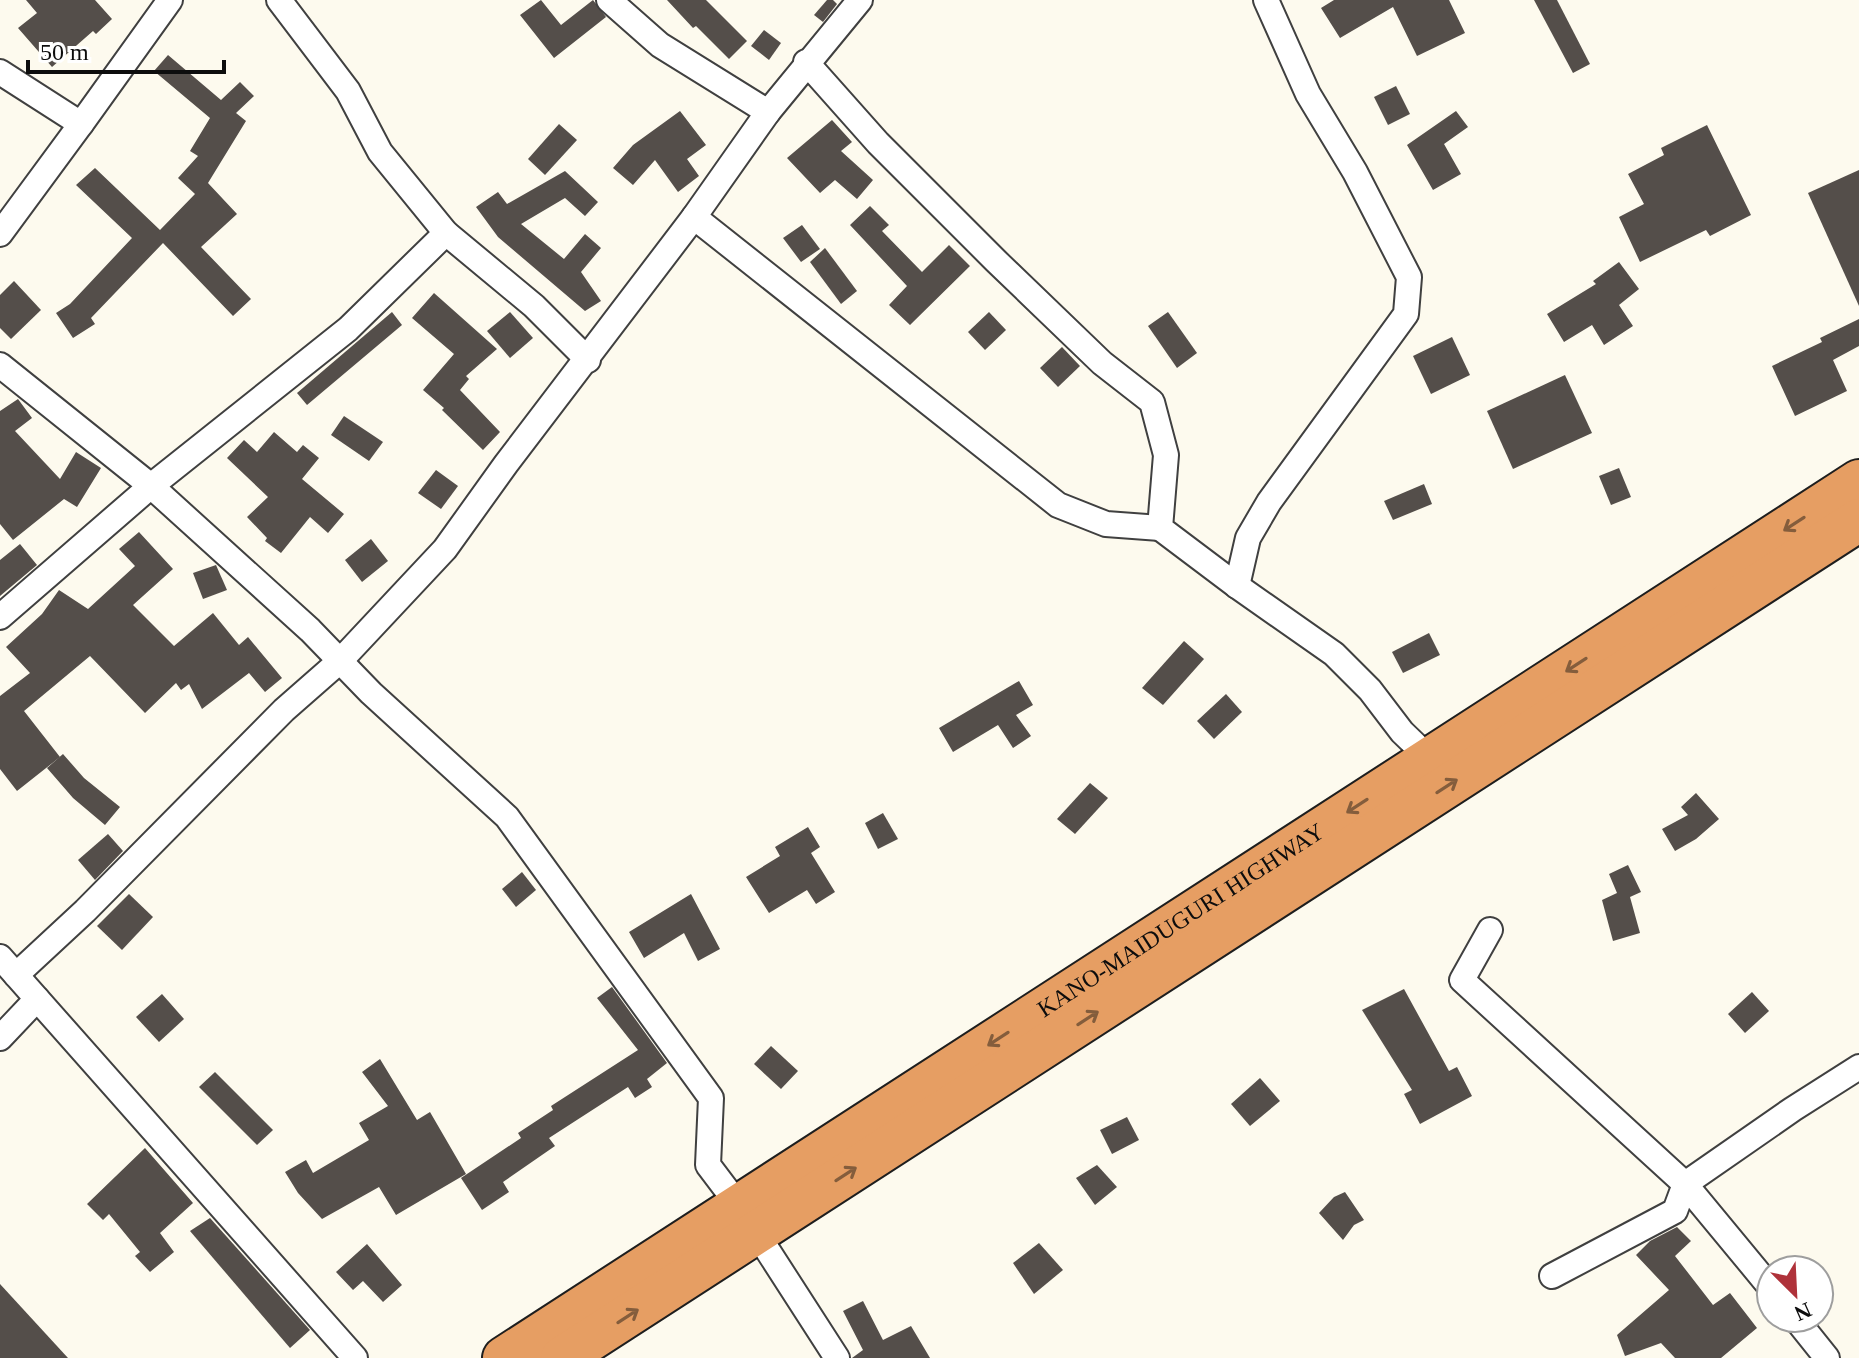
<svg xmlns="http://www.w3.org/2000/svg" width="1859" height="1358" viewBox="0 0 1859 1358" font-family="'Times New Roman',serif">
  <rect width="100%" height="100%" fill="#fdfaee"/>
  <!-- building -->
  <g fill="#544e4a">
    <polygon points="26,0 95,0 112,19 96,34 93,31 52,67 18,28 37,13"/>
    <polygon points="541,0 561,25 593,0 606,17 554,58 520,15"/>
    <polygon points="667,0 706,0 747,41 729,59 696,26 693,28"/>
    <polygon points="827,0 833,0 837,4 823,22 814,15"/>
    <polygon points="1334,0 1449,0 1465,33 1417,56 1393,7 1340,38 1321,8"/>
    <polygon points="1534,0 1557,0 1590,64 1573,73"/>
    <polygon points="764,30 781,43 769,60 751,46"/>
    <polygon points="168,55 221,100 240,82 254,96 236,113 246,121 208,183 237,214 201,247 251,299 233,316 163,243 91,318 95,324 73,338 56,313 70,304 132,238 76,185 95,168 160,230 195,194 178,178 198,156 190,151 210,118 154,71"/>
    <polygon points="1396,86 1410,114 1388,125 1374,97"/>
    <polygon points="680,111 706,145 687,159 699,176 678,192 655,160 633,185 613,168 633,145"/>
    <polygon points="1456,111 1468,127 1444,144 1461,174 1433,190 1407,145"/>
    <polygon points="832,120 852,142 841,151 873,180 857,199 835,180 820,193 787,158"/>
    <polygon points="559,124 577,140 545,175 528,159"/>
    <polygon points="1707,125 1751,215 1710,236 1706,230 1640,262 1619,217 1644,204 1628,174 1664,155 1661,148"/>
    <polygon points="1859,170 1859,306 1808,193"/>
    <polygon points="565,171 598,202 585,216 565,198 521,224 564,259 585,234 601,248 581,272 601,301 585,311 498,237 476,207 498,192 507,204"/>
    <polygon points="870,206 889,225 882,231 922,272 949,245 970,266 910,325 889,305 907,286 850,225"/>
    <polygon points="802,225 820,249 801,262 783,238"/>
    <polygon points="825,248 857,291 841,304 810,262"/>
    <polygon points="1619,262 1639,289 1619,305 1633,326 1604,345 1592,325 1564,342 1547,314 1596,284 1593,281"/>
    <polygon points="14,281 41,310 11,339 0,328 0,295"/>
    <polygon points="434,293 497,349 466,376 469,379 460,390 500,432 483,450 442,410 444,408 423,390 454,354 412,318"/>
    <polygon points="392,312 402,325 307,405 297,393"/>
    <polygon points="510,312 533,338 510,358 487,331"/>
    <polygon points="989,312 1006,330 985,350 968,332"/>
    <polygon points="1168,312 1197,353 1177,368 1148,326"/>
    <polygon points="1859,319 1859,346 1833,360 1847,391 1795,416 1772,366 1822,342 1820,338"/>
    <polygon points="1452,337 1470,375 1431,394 1413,356"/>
    <polygon points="1062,347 1080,366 1058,387 1040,368"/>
    <polygon points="1565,375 1592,433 1513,469 1487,411"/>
    <polygon points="18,399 32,418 15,431 60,479 76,452 101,468 77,507 64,499 13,540 0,524 0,411"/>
    <polygon points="344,416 383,442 369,461 331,435"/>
    <polygon points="274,432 297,452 303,445 319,458 302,479 344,514 328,533 310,517 281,553 265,541 267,538 247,517 268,497 227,458 244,440 257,452"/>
    <polygon points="1619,468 1631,497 1611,505 1599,476"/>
    <polygon points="436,470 458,486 441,509 418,493"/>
    <polygon points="1424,484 1432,504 1393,520 1384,501"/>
    <polygon points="139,532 173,569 133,605 174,646 213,613 239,645 248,637 282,678 265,692 249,673 202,709 189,684 181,690 176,683 145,713 90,656 24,711 60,757 17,791 0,769 0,696 30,673 6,647 42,614 59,590 88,609 135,566 119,549"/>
    <polygon points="371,539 388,561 362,582 345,560"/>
    <polygon points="20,544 37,565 0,596 0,560"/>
    <polygon points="216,565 227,590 203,599 193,573"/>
    <polygon points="1429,633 1440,655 1403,673 1392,652"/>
    <polygon points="1184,641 1204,659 1163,705 1142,688"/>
    <polygon points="1019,681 1033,705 1016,715 1031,736 1013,748 998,725 953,752 939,728"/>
    <polygon points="1226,694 1242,712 1214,739 1197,721"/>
    <polygon points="63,754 84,778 120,807 105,825 73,798 47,768"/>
    <polygon points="1090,783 1108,798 1075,834 1057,819"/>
    <polygon points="1696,793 1719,819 1696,839 1675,851 1662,829 1688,815 1681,807"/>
    <polygon points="883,813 898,839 878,849 865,823"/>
    <polygon points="808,827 820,847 811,853 835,892 816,904 807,890 769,913 746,877 780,856 775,847"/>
    <polygon points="108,834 123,851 95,880 78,860"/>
    <polygon points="1628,865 1641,892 1630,897 1640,933 1613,941 1602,900 1617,893 1609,874"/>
    <polygon points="522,872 536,890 516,907 502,889"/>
    <polygon points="129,894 153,917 122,950 97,926"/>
    <polygon points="691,894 720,949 698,961 684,933 644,958 629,932"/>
    <polygon points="612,987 667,1063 647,1079 652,1087 635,1098 628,1087 549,1138 555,1146 503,1182 509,1192 482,1210 461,1178 521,1138 518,1133 553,1110 551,1106 638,1050 597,998"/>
    <polygon points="1404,989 1449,1071 1457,1067 1472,1096 1420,1124 1404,1094 1412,1090 1362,1010"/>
    <polygon points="1752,992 1769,1011 1745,1033 1728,1014"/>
    <polygon points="162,994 184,1019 159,1042 136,1017"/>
    <polygon points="771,1046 798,1071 781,1089 754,1064"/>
    <polygon points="380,1059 417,1120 430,1112 466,1174 396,1215 379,1187 322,1219 298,1193 285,1172 306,1160 313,1173 369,1140 359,1123 388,1106 362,1072"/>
    <polygon points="215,1072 273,1130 257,1145 199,1087"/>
    <polygon points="1260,1078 1280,1101 1250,1126 1231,1104"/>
    <polygon points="1127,1117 1139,1140 1112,1154 1100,1130"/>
    <polygon points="145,1148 193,1203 160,1233 174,1252 150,1272 135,1256 140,1252 109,1214 103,1220 87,1204"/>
    <polygon points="1097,1165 1117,1187 1095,1205 1076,1178"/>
    <polygon points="1345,1192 1364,1220 1354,1225 1343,1240 1319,1213 1334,1197"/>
    <polygon points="210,1218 310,1330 290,1348 190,1231"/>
    <polygon points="1677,1227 1691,1241 1675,1256 1713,1305 1730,1293 1757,1328 1721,1358 1675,1358 1661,1343 1625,1356 1617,1335 1669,1290 1636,1255 1650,1241"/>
    <polygon points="1039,1243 1063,1270 1034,1294 1013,1263"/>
    <polygon points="367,1244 402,1285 383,1302 363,1281 353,1290 336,1272"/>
    <polygon points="0,1284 68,1358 0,1358"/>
    <polygon points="863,1301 883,1340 911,1326 930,1358 852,1358 863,1350 843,1311"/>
  </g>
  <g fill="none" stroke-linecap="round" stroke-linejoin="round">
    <defs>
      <g id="street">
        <polyline points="279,0 348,91 380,152 446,233 534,306 588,360"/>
        <polyline points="609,0 660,45 768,112"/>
        <polyline points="806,62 878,143 996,261 1102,363 1152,402 1166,455 1160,528 1237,586 1334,654 1370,690 1402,732 1430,759"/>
        <polyline points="0,72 81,124 0,234"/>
        <polyline points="81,124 170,0"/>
        <polyline points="694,217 1058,505 1106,524 1160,528"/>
        <polyline points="0,365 151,486 310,630 371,693 507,817 711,1098 708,1165 739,1206 837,1358"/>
        <polyline points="1237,586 1248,538 1269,502 1406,314 1409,277 1355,172 1308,94 1266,0"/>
        <polyline points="0,617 151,486 348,329 446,233"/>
        <polyline points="1490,930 1462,980 1685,1184 1771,1288"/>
        <polyline points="0,957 355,1358"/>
        <polyline points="16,975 85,911 284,710 341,660 445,549 506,464 694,217 768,112 860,0"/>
        <polyline points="0,1038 37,999"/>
        <polyline points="1552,1276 1675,1211 1685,1184 1793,1109 1859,1067"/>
        <polyline points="1795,1318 1827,1358"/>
      </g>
      <g id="highway">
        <path id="s1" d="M504,1358l1355,-877"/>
        <polyline points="562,1358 1859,520"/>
      </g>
    </defs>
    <!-- street casing -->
    <use href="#street" stroke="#404040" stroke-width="28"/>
    <!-- highway casing -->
    <use href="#highway" stroke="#1e1e1e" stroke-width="46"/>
    <!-- street -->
    <use href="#street" stroke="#fff" stroke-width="24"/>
    <!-- highway -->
    <use href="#highway" stroke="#e69e63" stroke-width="42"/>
  </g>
  <!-- one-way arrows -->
  <defs><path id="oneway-shaft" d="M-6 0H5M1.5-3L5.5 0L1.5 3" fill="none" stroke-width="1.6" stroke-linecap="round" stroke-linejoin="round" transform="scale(2)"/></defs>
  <g stroke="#845d3c">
    <use href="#oneway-shaft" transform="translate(1794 524) rotate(147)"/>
    <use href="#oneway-shaft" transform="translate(1576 665) rotate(147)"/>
    <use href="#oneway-shaft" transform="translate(1447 786) rotate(-33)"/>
    <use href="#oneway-shaft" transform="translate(1357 806) rotate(147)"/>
    <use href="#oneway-shaft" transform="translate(1088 1018) rotate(-33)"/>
    <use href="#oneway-shaft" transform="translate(998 1039) rotate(147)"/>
    <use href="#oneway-shaft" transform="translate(846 1174) rotate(-33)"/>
    <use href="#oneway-shaft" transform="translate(628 1316) rotate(-33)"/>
  </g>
  <g text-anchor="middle" stroke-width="8" stroke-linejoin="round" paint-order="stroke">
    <!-- street labels -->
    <g font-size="24" fill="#0d0d0d" stroke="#fff">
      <text dy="8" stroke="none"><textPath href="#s1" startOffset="806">KANO-MAIDUGURI HIGHWAY</textPath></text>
    </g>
  </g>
  <!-- north arrow -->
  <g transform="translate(1795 1294) rotate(156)"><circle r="38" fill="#ffffff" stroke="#9e9e9e" stroke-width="2"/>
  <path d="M0-6L14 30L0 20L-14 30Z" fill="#af323a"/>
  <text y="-12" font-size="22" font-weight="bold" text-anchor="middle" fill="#0d0d0d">N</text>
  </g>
  <!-- scale -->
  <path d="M28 60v12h196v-12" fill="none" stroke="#0d0d0d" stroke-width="4"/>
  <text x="40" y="60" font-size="24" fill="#0d0d0d" stroke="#ffffff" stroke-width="6" paint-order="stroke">50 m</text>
</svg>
